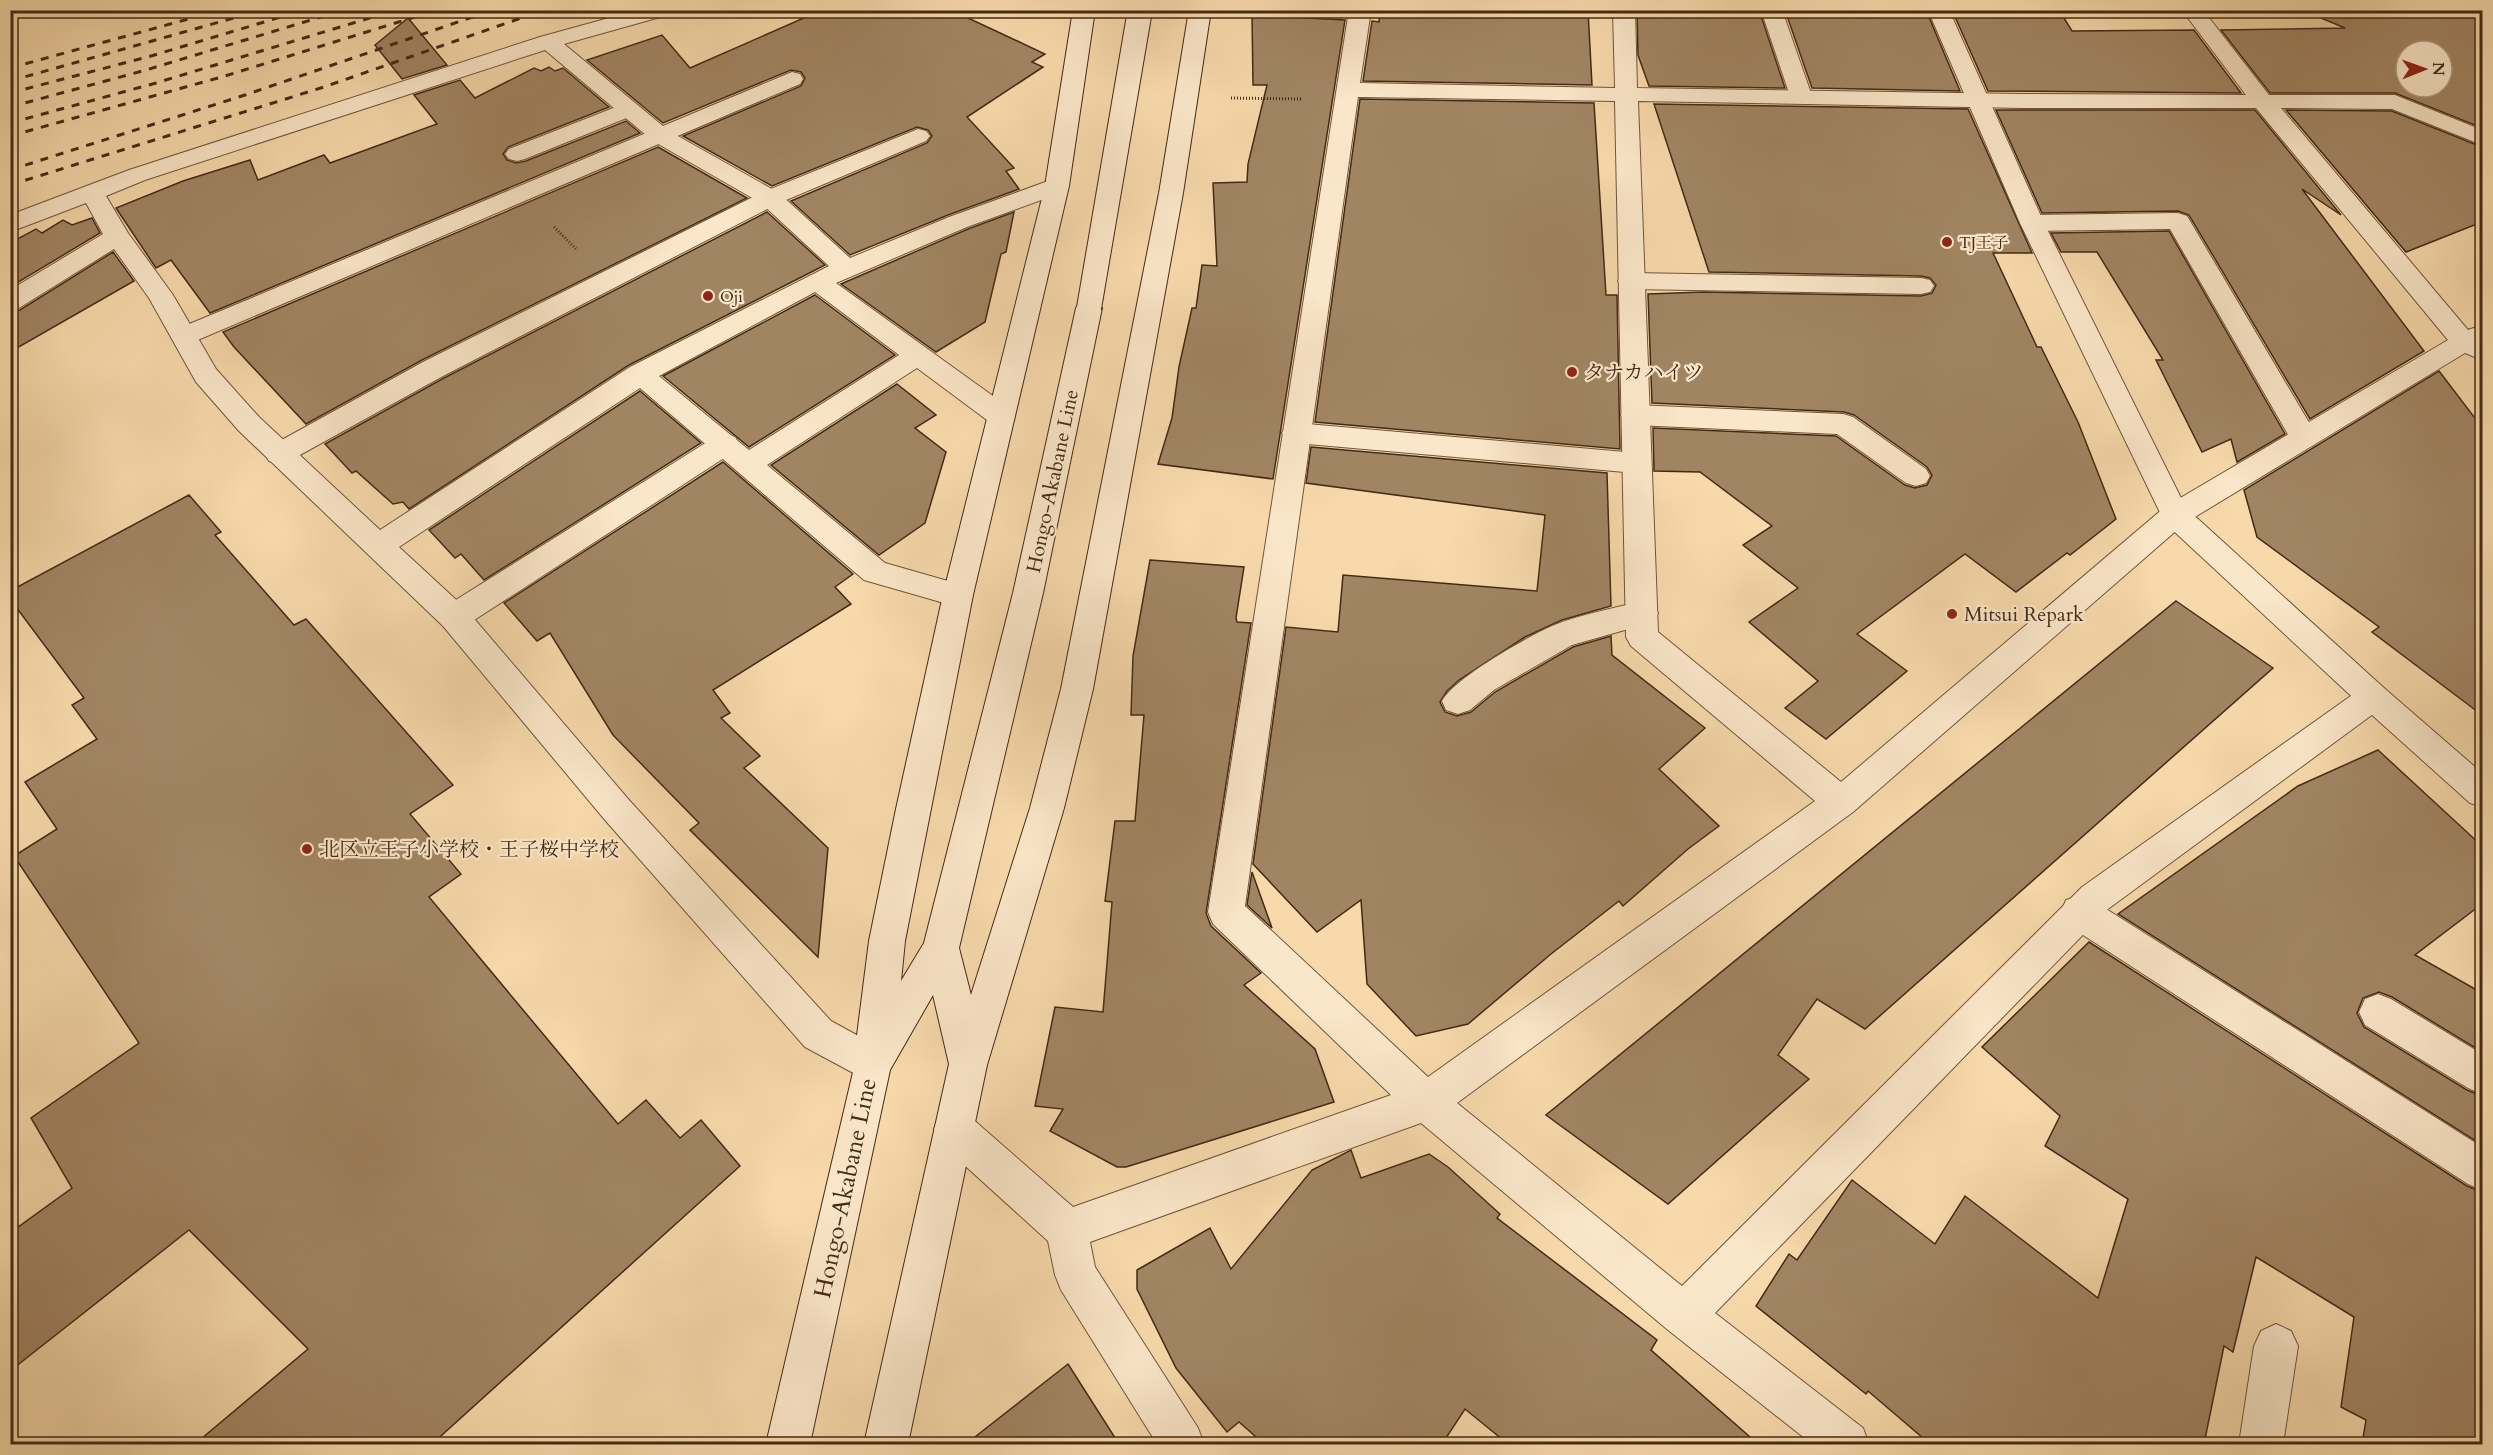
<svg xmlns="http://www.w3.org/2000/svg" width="2493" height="1455" viewBox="0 0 2493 1455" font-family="Cardo,'Noto Serif JP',serif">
  <rect width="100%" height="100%" fill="#f7d9ab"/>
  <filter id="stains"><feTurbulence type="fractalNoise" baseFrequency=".00333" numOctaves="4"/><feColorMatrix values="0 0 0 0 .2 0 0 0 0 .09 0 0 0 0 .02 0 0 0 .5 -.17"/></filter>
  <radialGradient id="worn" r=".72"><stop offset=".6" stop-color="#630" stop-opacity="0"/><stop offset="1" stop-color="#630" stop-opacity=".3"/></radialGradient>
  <!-- building -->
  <g fill="#a18563" stroke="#442a15" stroke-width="1.5" fill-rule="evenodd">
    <polygon points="822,10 951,10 1045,54 1032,62 1043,67 967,117 1014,168 1006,171 1019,189 948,215 850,255 791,201 927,143 932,136 928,130 917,127 772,186 683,136 801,86 805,78 801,72 791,70 663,123 587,60 662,35 690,68"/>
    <polygon points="1380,10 1588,10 1592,85 1363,81 1372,21 1379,22"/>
    <polygon points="1637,10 1759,10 1785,88 1649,86 1638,55"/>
    <polygon points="1785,10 1926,10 1960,91 1812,88"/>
    <polygon points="1952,10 2059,10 2072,31 2194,30 2241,93 1988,91"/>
    <path d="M2302,10h180v118l-87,-35h-125l-49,-63 124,-2zM2406,51h36v36h-36z"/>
    <polygon points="1252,15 1345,20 1273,479 1158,464 1172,418 1179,367 1192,308 1196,308 1202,265 1217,266 1213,183 1247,182 1248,164 1267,85 1253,85"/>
    <polygon points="408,18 447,65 402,79 375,45"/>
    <polygon points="549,67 555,71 563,68 609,107 508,147 503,154 507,160 516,163 526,161 626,121 640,133 210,313 171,260 156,268 116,208 183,181 250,160 258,180 324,155 330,163 437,124 414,95 460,80 475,98 534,68 541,71"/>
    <polygon points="1360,99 1594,103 1606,295 1617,295 1620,449 1315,422"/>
    <polygon points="1654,104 1968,109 2032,253 1993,253 2037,347 2041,347 2078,422 2116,519 2070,555 2067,553 2016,592 1965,554 1857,634 1907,671 1826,739 1785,708 1818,681 1749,622 1798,588 1743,545 1772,526 1700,472 1654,471 1653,428 1836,436 1905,485 1915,488 1927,485 1932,475 1927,467 1854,415 1844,412 1652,403 1648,294 1703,292 1921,296 1932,293 1936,285 1930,278 1921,276 1709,272"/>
    <polygon points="1996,110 2255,110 2341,215 2302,189 2424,351 2310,419 2189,215 2178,211 2042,213"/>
    <polygon points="2286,110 2392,111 2482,147 2482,222 2406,252"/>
    <polygon points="658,147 747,198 422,360 306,424 234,347 223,332"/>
    <polygon points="767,212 825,265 629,365 409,509 403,502 393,504 356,471 352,473 325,444 444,378"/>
    <polygon points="1014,212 1006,252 1001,254 985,322 936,352 841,284 968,229"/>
    <polygon points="92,218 100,233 10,287 10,243 36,229 42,233 63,220 72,225"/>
    <polygon points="2169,231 2285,434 2237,462 2231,439 2202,452 2156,360 2163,360 2097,252 2061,252 2051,233"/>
    <polygon points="113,252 134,281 10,352 10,312 20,310"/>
    <polygon points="815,295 895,355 749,447 663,376"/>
    <polygon points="2439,371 2474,417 2482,422 2482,715 2372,632 2379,627 2257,537 2244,490"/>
    <polygon points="897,384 936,415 915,428 946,452 925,523 879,555 771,465"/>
    <polygon points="640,391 701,443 484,580 461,554 455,558 429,530"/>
    <polygon points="1311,447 1607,473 1611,606 1562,620 1525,637 1459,680 1447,691 1440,702 1445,712 1457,716 1471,712 1495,692 1573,647 1611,636 1612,655 1705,728 1659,769 1719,826 1688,849 1623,906 1619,901 1551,954 1468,1024 1416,1036 1367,984 1361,900 1317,932 1253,864 1286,627 1338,632 1343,575 1537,591 1545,515 1306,483"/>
    <polygon points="723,462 853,574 835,587 851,604 713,690 730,713 721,718 760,756 744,768 828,848 818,957 690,830 699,823 613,735 550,633 537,641 504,603"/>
    <polygon points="189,495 221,532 215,535 294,625 306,619 453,785 410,814 461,874 429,897 618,1124 646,1100 680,1138 701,1120 740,1166 432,1444 195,1444 308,1349 189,1230 10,1371 10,1233 72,1188 31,1118 139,1043 14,856 57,829 25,782 97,739 72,705 84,698 10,599 10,591"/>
    <polygon points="1150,560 1244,567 1236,618 1237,622 1251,623 1206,913 1211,926 1261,973 1244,985 1315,1049 1334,1102 1126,1167 1117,1167 1050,1131 1063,1109 1035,1106 1055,1007 1103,1012 1112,902 1105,901 1115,821 1135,821 1144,715 1131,715 1133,656"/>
    <polygon points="2176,601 2273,668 1865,1029 1817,999 1778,1055 1809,1079 1668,1204 1546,1115"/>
    <polygon points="2378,750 2482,846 2482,904 2415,955 2482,993 2482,1052 2392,997 2379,992 2363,998 2357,1013 2364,1027 2467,1090 2482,1096 2482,1145 2118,914 2298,786"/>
    <polygon points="1252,872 1272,928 1247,905"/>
    <polygon points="2089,942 2467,1186 2482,1192 2482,1444 2362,1444 2366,1420 2341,1407 2354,1317 2256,1257 2233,1352 2224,1346 2204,1444 1930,1444 1868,1391 1866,1394 1756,1306 1789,1254 1797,1260 1852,1180 1935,1244 1965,1196 2098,1298 2128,1199 2045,1146 2060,1116 1982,1047"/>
    <polygon points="1351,1150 1361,1178 1429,1154 1448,1167 1500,1214 1497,1218 1657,1340 1651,1350 1758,1444 1508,1444 1465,1409 1442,1444 1264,1444 1239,1422 1227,1432 1176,1368 1137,1289 1137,1270 1210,1228 1231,1269 1312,1170"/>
    <polygon points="1068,1364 1119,1444 966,1444"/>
  </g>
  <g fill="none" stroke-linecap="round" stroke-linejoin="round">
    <defs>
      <g id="service">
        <polygon points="1761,10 1782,10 1812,96 1809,101 1801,103 1793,101 1790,96"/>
        <polygon points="792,72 800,74 803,79 800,84 193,342 184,345 175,342 171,336 175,330"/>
        <polygon points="626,103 634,105 637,110 634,115 525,159 517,161 509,159 505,154 509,149"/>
        <polygon points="918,129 926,131 930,136 926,141 779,203 443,376 289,461 279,464 269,461 265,454 269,447 423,362 761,193"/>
        <polygon points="2178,213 2187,216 2190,221 2314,431 2318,438 2314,445 2304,448 2294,445 2170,229 2032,231 2023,228 2020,223 2023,218 2032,215"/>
        <polygon points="1631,273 1921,278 1930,280 1934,286 1930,292 1921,294 1631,289 1622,287 1618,281 1622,275"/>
        <polygon points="1635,405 1843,414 1853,417 1926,469 1930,476 1926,483 1916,486 1906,483 1837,434 1635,425 1625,422 1621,415 1625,408"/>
        <polygon points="1296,423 1636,453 1646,456 1650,463 1646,470 1636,473 1296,443 1286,440 1282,433 1286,426"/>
        <polygon points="725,434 735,437 739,444 735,451 465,626 454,629 443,626 438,617 443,608 715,437"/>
        <path d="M1642,601l11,3 5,9 -5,9 -81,23 -78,45 -24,20 -12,4 -12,-4 -4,-9c11,-22 85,-64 110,-75 28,-12 61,-17 90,-25z"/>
        <polygon points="2079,896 2092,900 2482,1147 2482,1190 2468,1184 2066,924 2061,912 2066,900"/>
        <polygon points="2378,994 2391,999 2482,1054 2482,1094 2468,1088 2365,1025 2359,1012 2365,999"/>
        <polygon points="2276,1324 2291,1331 2298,1346 2283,1444 2239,1444 2254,1346 2261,1331"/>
      </g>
      <g id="minor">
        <path d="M638,10h36l-3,4 -107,30 105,87 110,62 71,65 99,-41 99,-36 9,-2 9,2 3,5 -3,5 -99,36 -131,56 175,126 4,7 -4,7 -10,3 -10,-3 -74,-55 -150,97 118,98 84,24 4,8 -4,8 -11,4 -94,-27 -224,-192 -241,159 66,61 164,192 202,221 55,30 5,13 -5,13 -14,6 -67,-36 -200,-227 -162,-194 -204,-195 -43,-49 -47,-84 -35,-49 -95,59 -9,2v-20l93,-56 -17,-31 -76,29v-17l119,-45 411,-133zM545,50l108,91 108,62 68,63 -199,101 -250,163 -121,-113 -43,-48 -43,-74 -45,-62 -22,-37 39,-16zM815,292l84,63 -150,95 -90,-74z"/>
        <path d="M1349,10h22l-11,73 255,5 -2,-78h22l2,78 386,6 223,1 -64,-85h21l66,85h126l87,35v15l-90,-36 -111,-1 187,222 14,-5v35l-17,-7 -280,170 -332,289 -396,291 225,183 400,-399 280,-199 11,-4 11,4 5,9 -5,9 -276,203 -393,404 148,115 6,16h-57l-144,-114 -247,-207 -331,119 5,25 103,161 6,16h-47l-96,-154 -6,-15 -7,-34 -108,-98 -6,-14 6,-14 14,-6 14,6 105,92 318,-112 -178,-171 -5,-12zM1358,97l257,4 11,536 5,9 184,155 -387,276 -183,-171zM1638,101l385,7h233l192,232 -283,167 -324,275 -183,-150z"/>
      </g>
      <polygon id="tertiary" points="1928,10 1949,10 2044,223 2186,508 2384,688 2482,773 2482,807 2470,803 2362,706 2165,523 2020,223"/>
      <polygon id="secondary" points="1073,10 1095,10 1069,186 973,595 905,941 901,981 924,943 1013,593 1076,308 1080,302 1089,299 1098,302 1102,308 1043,593 959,948 971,995 1030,808 1061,689 1159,193 1189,10 1211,10 1183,193 1093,689 1064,808 987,1065 908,1444 864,1444 949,1064 933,995 890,1070 810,1444 766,1444 857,1055 855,1051 869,941 896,809 943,595 1045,186"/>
    </defs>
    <!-- service casing -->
    <use href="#service" stroke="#71563a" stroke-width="2"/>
    <!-- minor casing -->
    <use href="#minor" stroke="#71563a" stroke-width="2"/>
    <!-- tertiary casing -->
    <use href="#tertiary" stroke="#71563a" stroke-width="2"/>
    <!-- secondary casing -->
    <use href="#secondary" stroke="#442a15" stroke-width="2"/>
    <!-- path -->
    <g stroke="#442a15" stroke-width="3" stroke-dasharray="1 2" stroke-linecap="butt">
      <polyline points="1024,10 1038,16"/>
      <polyline points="1231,98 1302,99"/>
      <polyline points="554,227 576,249"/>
    </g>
    <!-- service -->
    <use href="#service" fill="#fae6c8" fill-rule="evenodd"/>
    <!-- minor -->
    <use href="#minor" fill="#fae6c8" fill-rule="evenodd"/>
    <!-- tertiary -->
    <use href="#tertiary" fill="#fae6c8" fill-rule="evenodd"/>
    <!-- secondary -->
    <use href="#secondary" fill="#fae6c8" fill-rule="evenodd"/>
    <!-- rail -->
    <g stroke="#442a15" stroke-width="3" stroke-dasharray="8 8" stroke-linecap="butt">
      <polyline points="10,68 221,10"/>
      <polyline points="10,81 262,10"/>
      <polyline points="10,93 151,56 304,10"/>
      <polyline points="10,107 146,70 344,10"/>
      <polyline points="10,123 156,83 396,10"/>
      <polyline points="10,136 225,76 437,10"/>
      <polyline points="10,170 245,95 493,10"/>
      <polyline points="10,185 324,87 544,10"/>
    </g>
    <defs>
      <polyline id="secondary-bridge" points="1089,308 1140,10"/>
    </defs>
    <!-- secondary-bridge casing -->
    <use href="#secondary-bridge" stroke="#442a15" stroke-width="26" stroke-linecap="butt"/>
    <!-- secondary-bridge -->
    <use href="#secondary-bridge" stroke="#fae6c8" stroke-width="24"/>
  </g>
  <!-- markers -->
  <g fill="#8f2418" stroke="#fae6c8" stroke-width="2">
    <circle cx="1947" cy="242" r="6"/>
    <circle cx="708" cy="296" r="6"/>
    <circle cx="1572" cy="372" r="6"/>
    <circle cx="1952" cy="614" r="6"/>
    <circle cx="307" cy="849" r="6"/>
  </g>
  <g text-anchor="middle" stroke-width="4.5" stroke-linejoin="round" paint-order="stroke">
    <!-- far-poi labels -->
    <g font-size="16" fill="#442a15" stroke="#fae6c8" text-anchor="start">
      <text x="1959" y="248">TJ王子</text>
      <text x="720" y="302">Oji</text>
    </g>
    <!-- poi labels -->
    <g font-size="20" fill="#442a15" stroke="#fae6c8" text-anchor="start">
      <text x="1584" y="379">タナカハイツ</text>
      <text x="1964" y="621">Mitsui Repark</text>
      <text x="319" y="856">北区立王子小学校・王子桜中学校</text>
    </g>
    <!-- street labels -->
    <g font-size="20" fill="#442a15" stroke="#fae6c8">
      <text transform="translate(1052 481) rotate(-78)" y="7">Hongo-Akabane Line</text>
    </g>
    <!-- near-street labels -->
    <g font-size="24" fill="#442a15" stroke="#fae6c8">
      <text transform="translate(845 1188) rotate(-78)" y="8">Hongo-Akabane Line</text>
    </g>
  </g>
  <!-- margin -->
  <rect width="2493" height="1455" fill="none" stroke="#f7d9ab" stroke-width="36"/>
  <rect x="12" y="12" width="2469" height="1431" fill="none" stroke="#442a15" stroke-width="3"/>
  <rect x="18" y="18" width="2457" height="1419" fill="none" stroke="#442a15" stroke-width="1.5"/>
  <!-- north arrow -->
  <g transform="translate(2424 69) rotate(89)"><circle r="28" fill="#fae6c8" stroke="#b19b80" stroke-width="1.5"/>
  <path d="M0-4.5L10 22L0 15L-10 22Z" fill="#8f2418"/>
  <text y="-9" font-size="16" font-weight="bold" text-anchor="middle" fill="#442a15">N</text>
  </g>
  <rect width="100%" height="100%" filter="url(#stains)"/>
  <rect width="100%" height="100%" fill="url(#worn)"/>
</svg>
